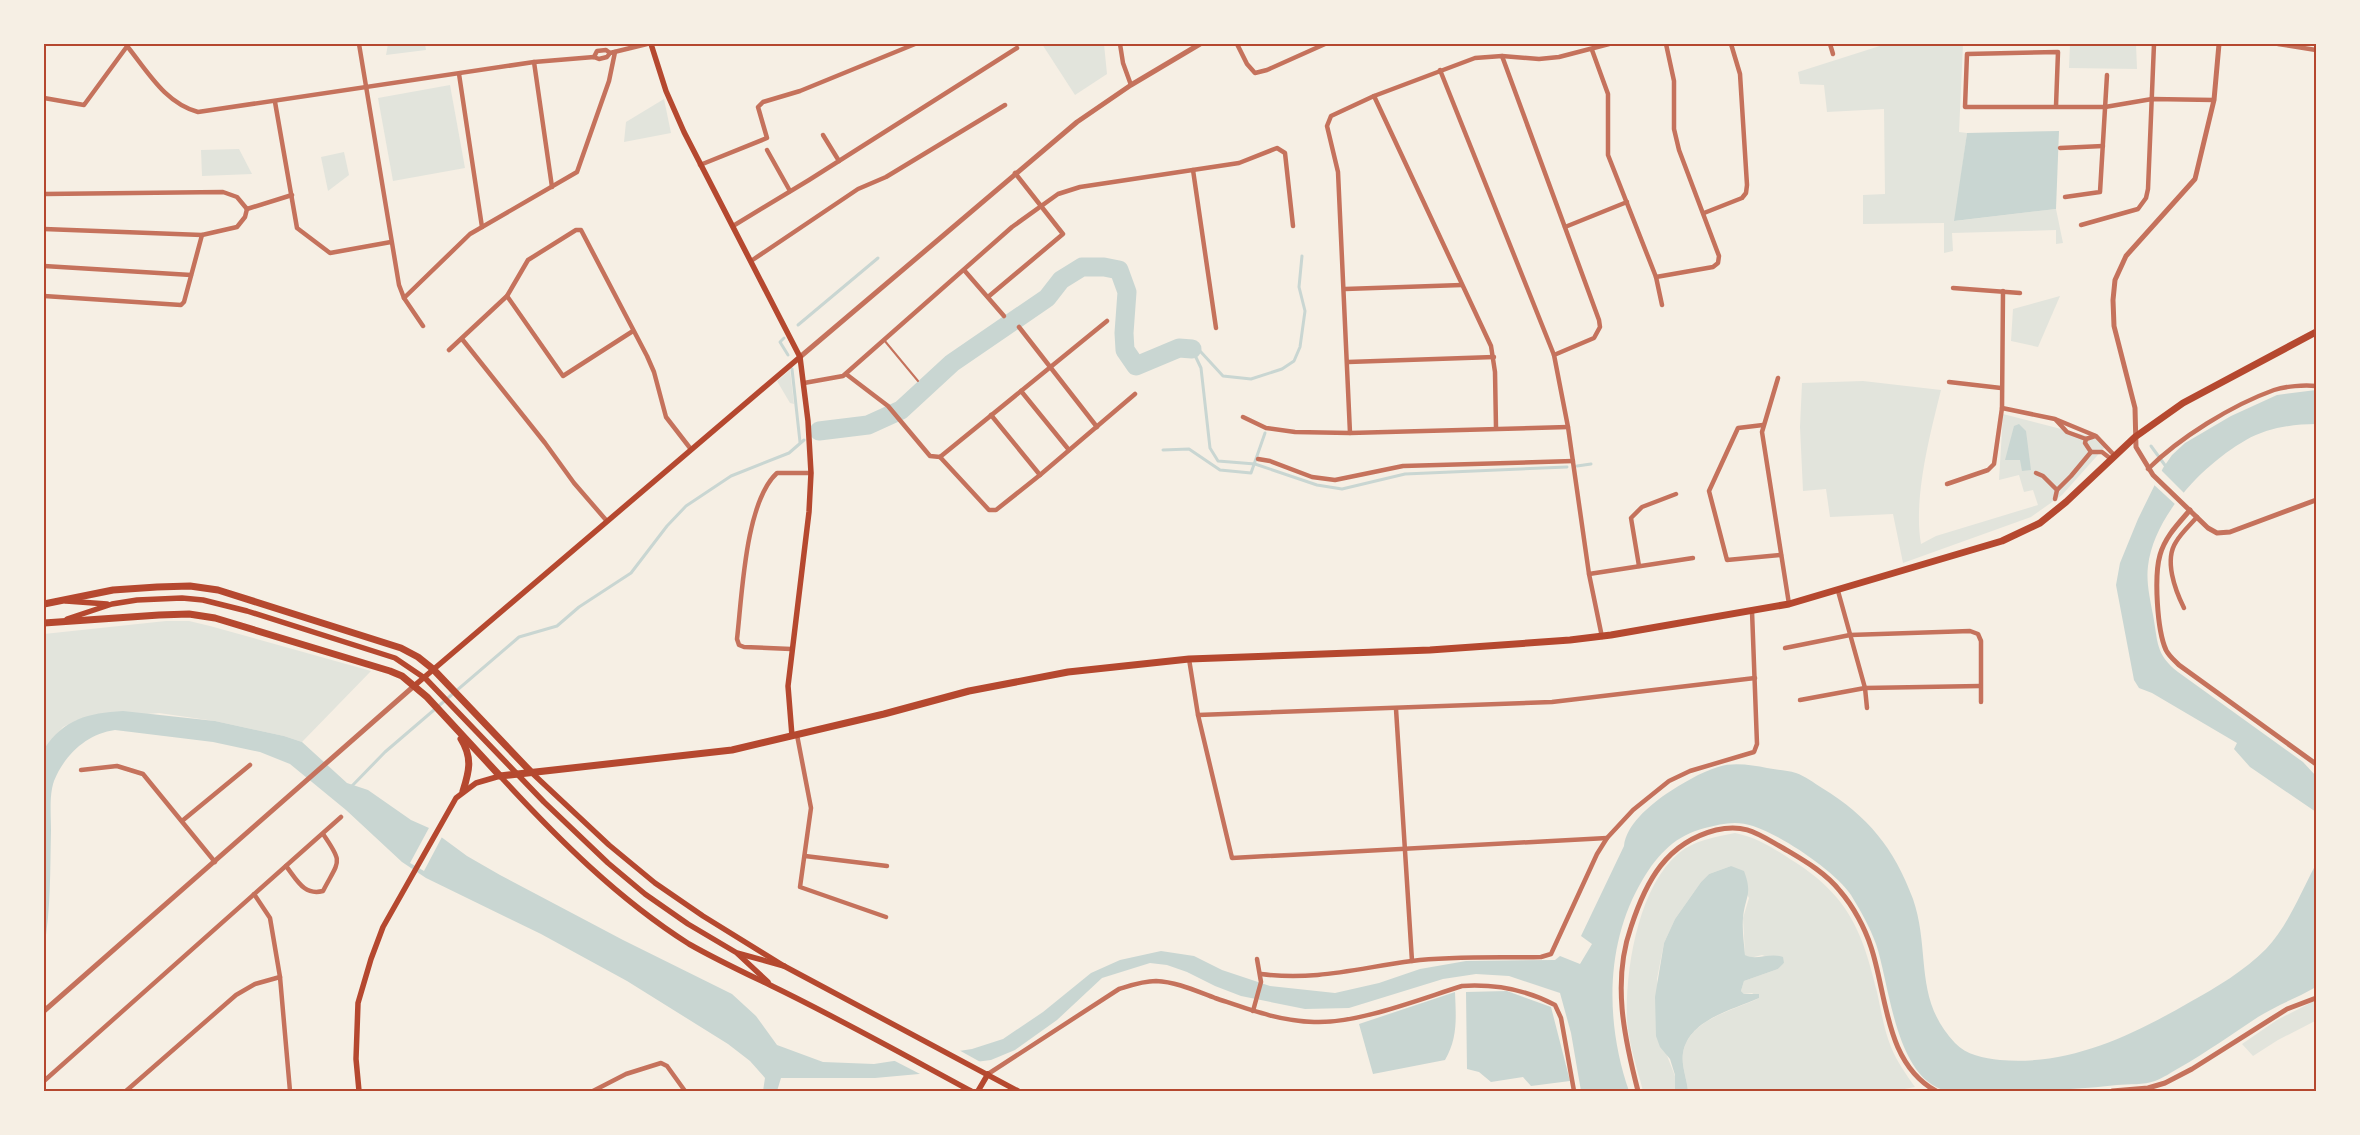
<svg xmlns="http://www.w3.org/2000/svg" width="2360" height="1135" viewBox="0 0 2360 1135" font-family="'PT Sans Narrow',sans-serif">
  <rect width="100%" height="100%" fill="#f6efe4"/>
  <!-- green -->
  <g fill="#e2e4dc">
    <polygon points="388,44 425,44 426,50 386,55"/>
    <polygon points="1042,44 1104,44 1107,74 1075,95"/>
    <polygon points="1886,44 1963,44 1959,132 1967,133 1955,221 2056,209 2063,243 2056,244 2056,230 1952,233 1953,251 1944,253 1944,223 1863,224 1863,195 1885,194 1884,109 1827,112 1824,85 1800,84 1798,72"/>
    <polygon points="2070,44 2136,44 2137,69 2069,68"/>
    <polygon points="450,85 465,168 393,181 378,98"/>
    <polygon points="664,99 671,133 624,142 626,122"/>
    <polygon points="239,149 252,174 202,176 201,150"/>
    <polygon points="344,152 349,175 328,191 321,157"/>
    <polygon points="2060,296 2038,347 2011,341 2013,309"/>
    <polygon points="790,370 794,404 790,403 777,381"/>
    <path d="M1863,381l78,9c-11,44 -28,109 -20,154l15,-8 102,-31 -5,-15 -9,2 -5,-17 -20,5 4,-66 97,25 5,8 -43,48 -31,22 -128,46 -10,-49 -63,3 -4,-28 -23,2 -3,-64 2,-44z"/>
    <polygon points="166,621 189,621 210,626 371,671 302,742 284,736 215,721 159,713 77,720 63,727 44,749 44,634"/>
    <path d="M1735,833c21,4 38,15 55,26 57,35 72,70 87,133 4,18 7,38 14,55 6,15 15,27 24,40l-21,4h-206c-1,-12 -7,-26 -5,-38 6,-34 50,-42 76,-55l-7,-5 -8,1 -3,-3 3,-10 34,-12 6,-6 -22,-8 -12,3 -5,-3 -2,-37 6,-20 -18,-32 -22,8 -8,8 -26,37 -11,24 -7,36 9,74 9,23v15h-32c-6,-23 -14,-46 -16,-71 -2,-50 11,-133 52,-167 16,-13 36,-16 56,-20z"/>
    <polygon points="2316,1000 2315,1021 2278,1040 2253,1056 2242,1044 2277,1020"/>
  </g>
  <!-- water -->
  <g fill="#c9d6d2">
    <polygon points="2059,131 2056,209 1954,221 1967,133"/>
    <path d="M2316,390v34c-23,0 -49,4 -70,16 -42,24 -92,75 -98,126 -2,16 2,33 5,49 5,26 2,39 25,57l125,90 13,14v36l-66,-45 -16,-18 3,-6 -85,-50 -13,-5 -5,-8 -18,-95 4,-22 18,-44 25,-51 9,-13 13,-12 46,-27 46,-21z"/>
    <polygon points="2019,424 2026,431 2031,470 2022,471 2020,460 2005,460 2014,426"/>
    <path d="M123,711l92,10 69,15 18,6 45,41 21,7 43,30 18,8 38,28 33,19 123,65 109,54 24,22 21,29 46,17 51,2 98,-15 31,-10 40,-27 48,-39 29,-13 41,-9 33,5 28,14 48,16 65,7 44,-10 41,-14 46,-8 89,-1 5,-4 20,8 12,-20 -11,-8 43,-90c2,-21 25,-40 42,-52 15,-10 35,-22 52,-27 15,-5 34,-2 49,1 9,2 20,2 29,5 9,3 18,10 26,15 46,28 72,60 91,111 18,52 0,100 42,144 11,12 29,15 45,17 69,6 131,-24 190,-58 26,-14 55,-32 76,-53 22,-23 35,-57 50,-85v123c-19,11 -39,18 -58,30 -26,17 -51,35 -79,51 -7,4 -16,10 -24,13 -11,4 -26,3 -38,4 -42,5 -84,6 -126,6 -14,0 -31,3 -44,0 -52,-12 -57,-106 -71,-147 -6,-17 -16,-34 -25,-49 -16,-24 -70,-60 -98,-69 -17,-6 -32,-2 -48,2 -29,7 -47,26 -62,51 -38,63 -38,143 -14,212h-48l-10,-58 -11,-40 -51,-17 -33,-2 -33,5 -94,29 -44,1 -64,-13 -26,-10 -28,-14 -20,-7 -17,-2 -48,15 -45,42 -42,30 -24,10 -47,6 -25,8 -44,4h-94l-4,13h-14l2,-13 -15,-17 -22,-17 -101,-63 -86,-47 -115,-56 -24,-16 -56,-52 -56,-46 -30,-12 -47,-10 -98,-12c-28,4 -50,24 -61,51 -5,14 -3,34 -3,49 -1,40 0,79 -7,118v-199c20,-30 44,-36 79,-38z"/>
    <path d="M1731,866l13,5c9,24 1,25 -1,47 -1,12 1,25 2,37 11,6 25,-3 38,2l1,6 -6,6 -34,12 -3,10 3,3h15v4c-26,12 -70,21 -76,55 -2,12 4,26 5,38h-13v-16l-5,-16 -10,-12 -4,-11 -1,-39 9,-54 11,-24 26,-37 8,-8z"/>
    <polygon points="1507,991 1551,1007 1570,1081 1531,1086 1523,1077 1491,1082 1479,1072 1467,1069 1466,992"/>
    <path d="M1455,992c1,25 3,46 -10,68l-72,14 -14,-50z"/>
  </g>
  <!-- pier -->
  <g fill="#f6efe4">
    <polygon points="2160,469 2185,494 2177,506 2152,483"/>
    <polygon points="430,826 443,835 424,871 410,863"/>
    <polygon points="957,1049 984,1064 945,1069 922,1075 891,1059"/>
  </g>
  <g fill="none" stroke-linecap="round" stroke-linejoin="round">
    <!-- stream -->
    <g stroke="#c9d6d2" stroke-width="3">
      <polyline points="798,325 878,258"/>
      <polyline points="784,338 780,342 788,355"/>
      <polyline points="1192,349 1201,368 1210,448 1218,461 1255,464 1317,485 1342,489 1405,474 1567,467"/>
      <polyline points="1192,349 1200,351 1223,376 1251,379 1282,369 1294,361 1300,347 1305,311 1299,287 1302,256"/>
      <polyline points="792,369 800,442"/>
      <polyline points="2151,446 2167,468"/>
      <polyline points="1163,450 1189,449 1220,470 1251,473 1265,433"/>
      <polyline points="1577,466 1591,464"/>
      <polyline points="351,787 385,752 519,637 557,626 579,607 631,573 667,526 686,506 731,476 789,453 804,440"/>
    </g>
    <!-- river -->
    <polyline stroke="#c9d6d2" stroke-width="19" points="819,431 868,425 901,410 952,363 1047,298 1061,280 1082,267 1104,267 1119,270 1127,292 1124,333 1125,350 1136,366 1179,348 1192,349"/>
    <!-- service -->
    <polyline stroke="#c5725c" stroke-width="2" points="884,340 918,381"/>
    <!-- minor -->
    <g stroke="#c5725c" stroke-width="4.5">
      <polyline points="359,44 399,285 404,298 423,326"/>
      <polyline points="1120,44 1123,63 1131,85"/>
      <polyline points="1237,44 1247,64 1255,73 1267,70 1325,44"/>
      <polyline points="1830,44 1833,54"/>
      <polyline points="2278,44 2316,50"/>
      <path d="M127,46c21,26 38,57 71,66l336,-50 60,-5 5,2 8,-2 3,-4 37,-9"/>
      <polyline points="1592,50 1608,94 1608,155 1656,277 1662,305"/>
      <polyline points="1502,56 1599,320 1600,327 1594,338 1554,355"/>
      <polyline points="594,57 597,51 606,50 610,53"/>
      <polyline points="534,62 552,187"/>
      <polyline points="1440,70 1554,355 1568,427 1589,574 1602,637"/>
      <polyline points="459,74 482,227"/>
      <polyline points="1374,96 1491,346 1495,372 1496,428"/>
      <polyline points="44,98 84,105 128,45"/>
      <polyline points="275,102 297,228 330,253 391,242"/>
      <polyline points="2056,106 2058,52 1967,54 1965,107 2105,107 2152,99 2214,100"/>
      <polyline points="823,135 839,161"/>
      <polyline points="2060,148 2103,146"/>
      <polyline points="767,150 790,191"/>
      <polyline points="700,165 767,138 758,107 763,102 800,91 915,44"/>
      <polyline points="1193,170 1216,328"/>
      <polyline points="44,194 223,192 237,197 247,209"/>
      <polyline points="2065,197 2100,192 2107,75"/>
      <polyline points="247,209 292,195"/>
      <polyline points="1704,213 1742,198 1746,193 1747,185 1740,74 1731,44"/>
      <polyline points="2081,225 2138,209 2146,198 2148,189 2154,44"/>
      <polyline points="733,226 809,180 1017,48"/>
      <polyline points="1565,227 1627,202"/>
      <polyline points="44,229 202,235 237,227 245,217 247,209"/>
      <polyline points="751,261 858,189 886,177 1005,105"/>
      <polyline points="44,266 191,275"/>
      <polyline points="964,270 1004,316"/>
      <polyline points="1656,277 1713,267 1718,263 1719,256 1679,150 1674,129 1674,81 1666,44"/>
      <polyline points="1953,288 2020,293"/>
      <polyline points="1345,289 1462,285"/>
      <polyline points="44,296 181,305 184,302 202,235"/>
      <polyline points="507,296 563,376 633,331"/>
      <polyline points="988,297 1063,234 1015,173"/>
      <polyline points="404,298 470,234 577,172 609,81 615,52"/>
      <polyline points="1019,327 1097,427"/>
      <polyline points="462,339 545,443 574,483 606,520"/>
      <polyline points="449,350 507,296 528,260 576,230 581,230 647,356 654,372 666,417 690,448"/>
      <polyline points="1348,362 1494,357"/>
      <polyline points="846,374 888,406 930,456 940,457 1107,321"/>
      <polyline points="1778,378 1762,432 1789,604"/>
      <polyline points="1949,382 2001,388"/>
      <polyline points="804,383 843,376 1012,227 1058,194 1080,187 1239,163 1277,148 1285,153 1293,226"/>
      <polyline points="1021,391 1069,450"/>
      <polyline points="2002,408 2055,419 2096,436 2115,456"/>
      <polyline points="991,415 1040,475"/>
      <polyline points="1243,417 1266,428 1295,432 1350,433 1568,427"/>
      <polyline points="2056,420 2067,432 2086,439"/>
      <polyline points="1763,425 1738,428 1709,491 1727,560 1781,555"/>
      <polyline points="1350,433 1338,172 1327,126 1331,116 1374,96 1475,58 1502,56 1539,59 1559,57 1609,44"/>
      <polyline points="2091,452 2102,452 2111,459"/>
      <polyline points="940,457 989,510 996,510 1040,475 1135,394"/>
      <polyline points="1258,459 1270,461 1312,477 1335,480 1403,466 1573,461"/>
      <path d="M2148,469c31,-31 84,-64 126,-79 12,-4 30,-5 42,-4"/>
      <polyline points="2036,473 2043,476 2057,490 2055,499"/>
      <polyline points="1947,484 1988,470 1994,464 2002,408 2003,291"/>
      <polyline points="2057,490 2071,476 2091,452 2085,443 2086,439 2095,436"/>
      <polyline points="1639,566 1631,518 1642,507 1676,494"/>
      <polyline points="1589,574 1693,558"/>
      <polyline points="1838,591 1865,688 1867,708"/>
      <path d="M2184,608c-9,-18 -20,-48 -8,-66 5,-9 14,-17 21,-25"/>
      <polyline points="1785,648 1850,635 1970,631 1978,634 1981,641 1981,702"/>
      <path d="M791,649l-47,-2 -5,-2 -2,-6c5,-42 8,-137 40,-166h34"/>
      <polyline points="1189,659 1198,715 1232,858 1607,838"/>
      <polyline points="1800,700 1865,688 1980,686"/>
      <polyline points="1396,709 1412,961"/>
      <polyline points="1198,715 1552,702 1755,678"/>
      <polyline points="797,735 811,808 800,887 886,917"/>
      <polyline points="81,770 117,766 143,774 215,862"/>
      <polyline points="182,821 250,765"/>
      <polyline points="805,856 887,866"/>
      <path d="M286,866c11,14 18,30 37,25 16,-31 21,-27 0,-57"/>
      <polyline points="254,894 270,918 280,977 290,1091"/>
      <path d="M1261,974c55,7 97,-6 151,-13 42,-5 86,-3 129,-4l10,-3 46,-100 10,-16 26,-28 36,-29 21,-10 64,-19 3,-8 -5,-133"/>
      <polyline points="1253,1011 1261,982 1257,959"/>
      <path d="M988,1074l131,-85c13,-4 24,-8 37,-8 21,1 40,10 59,17 33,11 64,23 99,24 43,2 106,-23 148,-36 33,-2 63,3 93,19l6,13 13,73"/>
      <polyline points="44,1081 341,817"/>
      <polyline points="126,1091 236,995 255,984 280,977"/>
      <polyline points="593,1091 626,1074 661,1063 667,1066 685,1091"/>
    </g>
    <!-- tertiary -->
    <g stroke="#c5725c" stroke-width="5">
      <polyline points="2219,44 2214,100 2195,179 2126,256 2115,280 2113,300 2114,326 2135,408 2136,447 2153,475 2208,528 2217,533 2230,532 2316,500"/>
      <polyline points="800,357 1077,122 1131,85 1200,44"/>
      <path d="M2190,510c-12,14 -25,27 -30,45 -6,21 -3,75 6,95 3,6 8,10 13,15l137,99"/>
      <polyline points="44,1011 414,686"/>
      <path d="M1638,1091c-14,-54 -26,-110 -7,-164 15,-46 35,-84 85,-97 29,-7 42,4 67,18 20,12 42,24 57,43 13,15 25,37 31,56 16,48 14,116 65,144"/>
      <polyline points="2112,1091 2148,1088 2165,1083 2192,1069 2287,1009 2316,998"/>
    </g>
    <!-- secondary -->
    <g stroke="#b5482f" stroke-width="5.5">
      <polyline points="651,44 666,91 684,132 800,357 808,421 811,473 809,512 788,686 792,736"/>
      <polyline points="66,601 107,604"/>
      <polyline points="67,619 112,604 137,600 182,598 203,600 247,611 395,658 426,679 544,802 608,863 645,894 688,924 737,953 784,966"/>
      <polyline points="414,686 800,357"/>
      <polyline points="531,772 609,845 655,883 703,916 784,966 1018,1091"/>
      <polyline points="738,954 768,982"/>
      <path d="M359,1091l-3,-32 2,-56 13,-44 12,-32 73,-129 20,-15 24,-7c57,62 118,123 189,168 28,16 56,29 85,43 66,32 132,69 197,104"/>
      <polyline points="978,1091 988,1074"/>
    </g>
    <!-- primary -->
    <g stroke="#b5482f" stroke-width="7">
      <polyline points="44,604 113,590 157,587 190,586 218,590 401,648 418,657 433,669 531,772"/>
      <polyline points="44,623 159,615 189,614 215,618 390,671 402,676 427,697 500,776 732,750 884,714 969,691 1068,672 1189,659 1430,650 1570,640 1611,635 1789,604 2002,541 2040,523 2066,502 2135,437 2183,403 2316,332"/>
      <path d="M461,739c12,19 8,33 2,52"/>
    </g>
  </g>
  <!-- border -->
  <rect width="2360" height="1135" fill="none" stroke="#f6efe4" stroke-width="90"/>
  <rect x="45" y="45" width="2270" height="1045" fill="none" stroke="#b5482f" stroke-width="2"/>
</svg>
